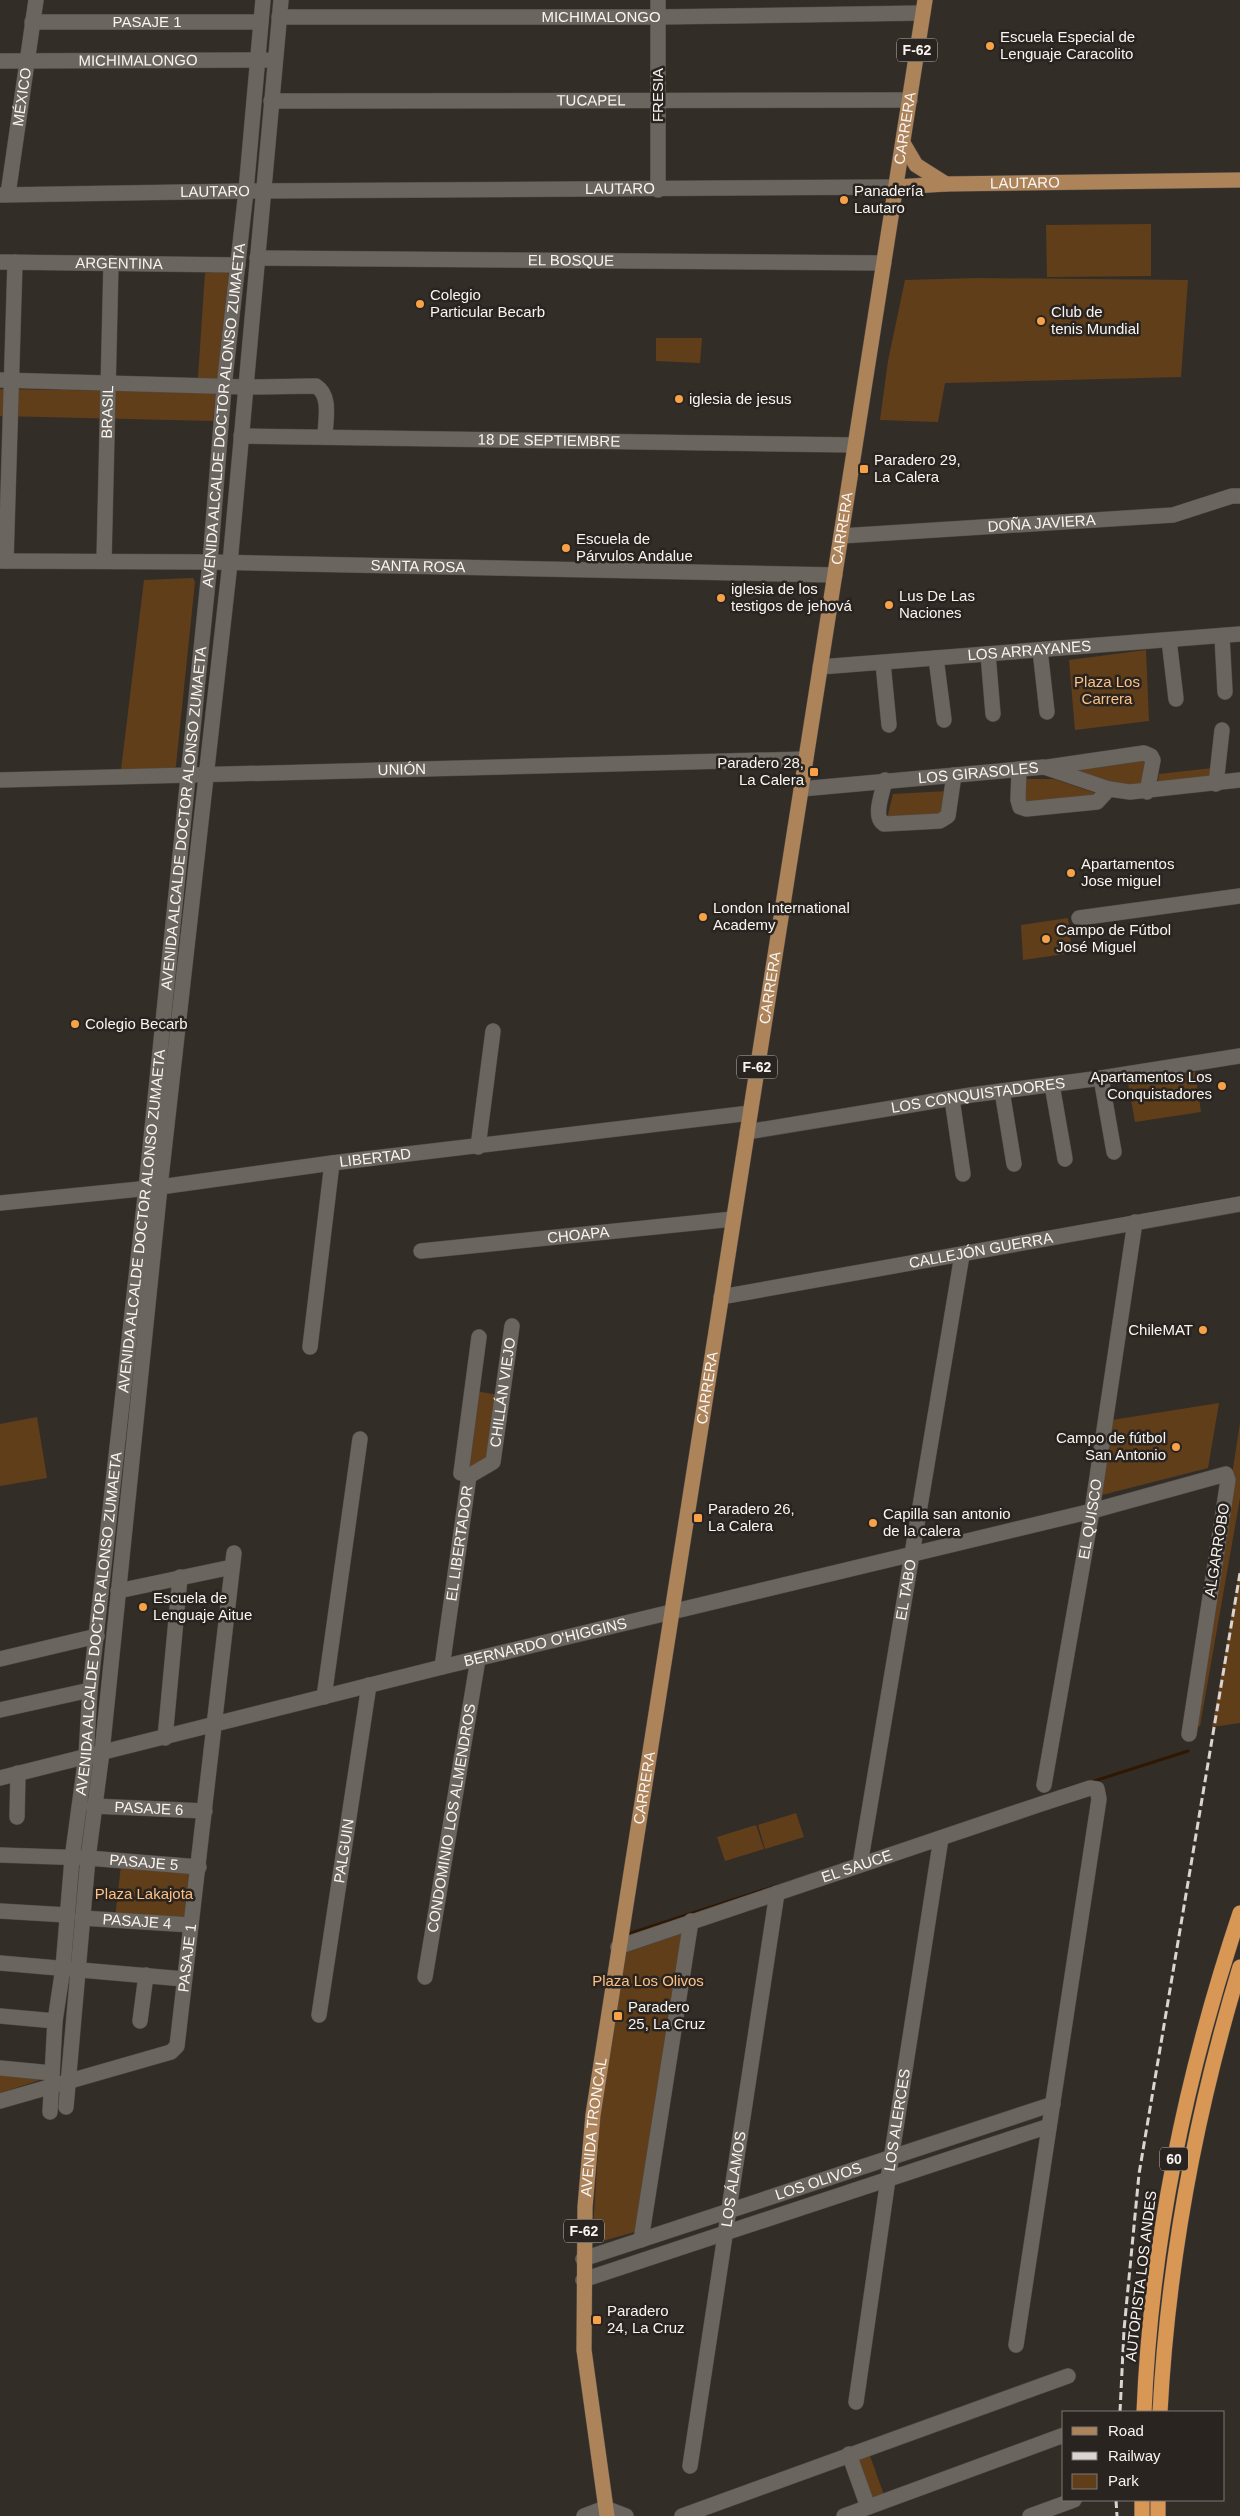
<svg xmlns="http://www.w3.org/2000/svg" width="1240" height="2516" viewBox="0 0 1240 2516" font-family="Helvetica,sans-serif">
  <rect width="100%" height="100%" fill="#332d28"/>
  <!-- green -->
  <g fill="#613e1a">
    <polygon points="1151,224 1151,276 1047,277 1046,225"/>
    <polygon points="229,270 213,421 0,416 0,389 197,392 205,273"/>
    <polygon points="978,278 1188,280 1181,377 945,383 938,422 880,420 888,361 905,280"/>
    <polygon points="656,338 702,338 700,363 656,361"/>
    <polygon points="193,578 195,582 176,765 175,769 121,770 144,580"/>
    <polygon points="1146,650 1149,721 1075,730 1069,660"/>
    <polygon points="1145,760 1142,786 1109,786 1063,769"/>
    <polygon points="1213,768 1212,780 1157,787 1159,774"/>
    <polygon points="1024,779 1054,779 1098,794 1098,799 1024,804"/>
    <polygon points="948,791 944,816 887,819 893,794"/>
    <polygon points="1068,918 1072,953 1023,960 1021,925"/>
    <polygon points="1195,1072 1201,1112 1135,1122 1128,1083"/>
    <polygon points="475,1391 499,1395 490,1460 464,1470"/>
    <polygon points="1219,1403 1208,1468 1098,1496 1112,1420"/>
    <polygon points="37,1417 47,1478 0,1486 0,1424"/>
    <polygon points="1240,1423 1240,1498 1200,1726 1193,1729"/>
    <polygon points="1240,1568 1240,1723 1212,1727"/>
    <polygon points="796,1813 804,1837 765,1849 758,1825"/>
    <polygon points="756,1825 764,1849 725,1861 717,1837"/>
    <polygon points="121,1866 195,1873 187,1923 115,1918"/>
    <polygon points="686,1932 638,2231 592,2244 601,2104 622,1954"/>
    <polygon points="0,2074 41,2078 40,2080 0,2093"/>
    <polygon points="870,2456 884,2495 871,2499 858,2460"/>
  </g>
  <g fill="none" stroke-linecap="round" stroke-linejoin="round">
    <!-- stream -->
    <g stroke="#301700" stroke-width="3">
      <polyline points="1091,1782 1188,1751"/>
      <polyline points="628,1934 776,1886"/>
    </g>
    <defs>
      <g id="minor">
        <polyline points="658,0 658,190"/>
        <path id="s1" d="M279,17h379l265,-4"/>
        <path id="s2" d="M32,22h229"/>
        <path id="s3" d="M0,61l266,-1"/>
        <path id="s4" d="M271,101l639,-1"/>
        <path id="s5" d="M8,194l28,-194"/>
        <path id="s6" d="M0,195l246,-4 650,-4"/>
        <path id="s7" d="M257,258l627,5"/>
        <path id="s8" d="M0,262l238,3"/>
        <path d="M0,380l246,7 70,-1c16,10 9,35 9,51"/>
        <path id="s9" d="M241,436l614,9"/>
        <path id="s10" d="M841,536l332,-21 59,-19h8"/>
        <path id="s11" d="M0,561l210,1 625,13"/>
        <polyline points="6,561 15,262"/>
        <path id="s12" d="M104,561l7,-298"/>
        <polyline points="1222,636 1225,692"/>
        <polyline points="1169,640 1176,699"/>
        <polyline points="1040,650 1047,712"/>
        <polyline points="988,654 993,714"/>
        <polyline points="936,658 944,720"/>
        <polyline points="883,663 889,725"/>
        <path id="s13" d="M820,667l420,-33"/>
        <polyline points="1048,767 1144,753 1151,756 1153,760 1147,792"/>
        <polyline points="1019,769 1018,800 1020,807 1026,809 1097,802 1109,789"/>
        <path id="s14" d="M0,780l806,-21"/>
        <path d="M885,780c-2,12 -13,37 -1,44l56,-3 8,-5 6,-41"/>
        <polyline points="1216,784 1222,730"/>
        <path id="s15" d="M801,789l243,-22 65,22 21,3 110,-12"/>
        <polyline points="1079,918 1240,896"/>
        <polyline points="1101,1078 1114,1152"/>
        <polyline points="1052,1085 1065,1159"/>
        <polyline points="1002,1091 1014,1164"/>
        <polyline points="952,1099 963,1174"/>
        <path id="s16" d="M747,1132l224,-37 130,-17 139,-22"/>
        <polyline points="478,1147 493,1031"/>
        <path id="s17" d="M0,1203l160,-16 172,-24 418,-50"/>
        <path id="s18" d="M421,1251l312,-32"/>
        <path id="s19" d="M721,1297l519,-93"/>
        <polyline points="310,1347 332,1163"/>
        <path id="s20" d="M469,1476l24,-14 19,-136"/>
        <polyline points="118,1591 232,1567"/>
        <polyline points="0,1659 97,1636"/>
        <path id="s21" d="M442,1667l27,-191 -8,-3 18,-136"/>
        <polyline points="324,1697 360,1439"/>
        <polyline points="0,1710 90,1690"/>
        <polyline points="165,1738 180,1577"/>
        <path id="s22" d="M0,1778l442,-111 650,-156 134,-37 2,6 -39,254"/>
        <path id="s23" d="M1044,1785l48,-274 43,-289"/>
        <path id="s24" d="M93,1806l112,5"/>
        <polyline points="17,1817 18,1773"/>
        <path id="s25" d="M0,1855l88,3 111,9"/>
        <path id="s26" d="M860,1865l102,-610"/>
        <polyline points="0,1911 67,1915"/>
        <path id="s27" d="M82,1918l109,7"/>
        <path id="s28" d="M618,1947l423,-143 49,-16 7,1 2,10 -83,546"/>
        <polyline points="0,1963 184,1979"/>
        <path id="s29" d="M425,1977l53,-318"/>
        <path id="s30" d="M319,2015l50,-330"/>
        <polyline points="0,2016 55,2021"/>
        <polyline points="140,2021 146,1975"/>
        <polyline points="0,2068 52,2073"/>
        <path id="s31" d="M0,2101l171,-49 6,-6 57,-493"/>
        <polyline points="66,2107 88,1858 102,1752 160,1187 230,563 281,0"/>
        <path id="s32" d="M50,2112l5,-91 8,-53 9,-109 14,-103 4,-66 56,-502 64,-626 14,-175 22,-196 17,-191"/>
        <polyline points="641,2240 691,1921"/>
        <path id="s33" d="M583,2259l470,-155"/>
        <polyline points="583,2280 1049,2126"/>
        <path id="s34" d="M856,2402l32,-223 53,-341"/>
        <polyline points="849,2454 868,2507"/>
        <path id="s35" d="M690,2466l87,-573"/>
        <polyline points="584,2516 605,2508 626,2516"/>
        <polyline points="682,2516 1068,2376"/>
        <polyline points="844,2516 1064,2435"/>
        <polyline points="1030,2516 1074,2500"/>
      </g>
      <g id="major">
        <polyline points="903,143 916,165 946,184"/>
        <path id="s36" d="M896,187l50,-3 294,-4"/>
        <path id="s37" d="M607,2516l-23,-166 1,-143 8,-92 332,-2115"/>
      </g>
      <g id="highway">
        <path d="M1144,2412c7,-170 42,-338 96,-499"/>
        <path d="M1160,2412c8,-152 36,-300 80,-445"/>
        <polyline points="1142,2500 1142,2516"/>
        <polyline points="1158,2500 1158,2516"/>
      </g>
    </defs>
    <!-- minor casing -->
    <use href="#minor" stroke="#504b47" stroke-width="16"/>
    <!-- major casing -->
    <use href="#major" stroke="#504b47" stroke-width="16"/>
    <!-- highway casing -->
    <use href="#highway" stroke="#504b47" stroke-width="16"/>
    <!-- minor -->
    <use href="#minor" stroke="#6b655f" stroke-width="15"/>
    <!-- major -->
    <use href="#major" stroke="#ad835a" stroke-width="15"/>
    <!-- highway -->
    <use href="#highway" stroke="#d99756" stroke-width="15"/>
    <!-- rail -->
    <g stroke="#dad5d2" stroke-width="3" stroke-dasharray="8 4" stroke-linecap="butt">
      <polyline points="1120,2412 1124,2330 1139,2174 1240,1573"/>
      <polyline points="1116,2500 1117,2516"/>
    </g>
  </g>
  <!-- markers -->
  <g fill="#f7a248" stroke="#29241f" stroke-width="2">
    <circle cx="990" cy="46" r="5"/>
    <circle cx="844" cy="200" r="5"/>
    <circle cx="420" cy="304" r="5"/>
    <circle cx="1041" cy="321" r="5"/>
    <circle cx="679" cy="399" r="5"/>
    <rect x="859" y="464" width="10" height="10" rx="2.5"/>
    <circle cx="566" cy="548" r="5"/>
    <circle cx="721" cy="598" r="5"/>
    <circle cx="889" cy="605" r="5"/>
    <rect x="809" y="767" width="10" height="10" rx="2.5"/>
    <circle cx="1071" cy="873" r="5"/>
    <circle cx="703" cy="917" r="5"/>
    <circle cx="1046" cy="939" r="5"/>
    <circle cx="75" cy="1024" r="5"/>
    <circle cx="1222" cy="1086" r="5"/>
    <circle cx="1203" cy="1330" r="5"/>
    <circle cx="1176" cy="1447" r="5"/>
    <rect x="693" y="1513" width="10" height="10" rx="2.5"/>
    <circle cx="873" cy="1523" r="5"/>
    <circle cx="143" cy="1607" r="5"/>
    <rect x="613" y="2011" width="10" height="10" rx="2.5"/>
    <rect x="592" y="2315" width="10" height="10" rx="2.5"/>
  </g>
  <g text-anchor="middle" stroke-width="5" stroke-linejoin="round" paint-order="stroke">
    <!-- shield labels -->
    <g fill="#29241f" stroke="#bab6b2" stroke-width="1">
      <rect x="897" y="38.5" width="40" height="23" rx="4"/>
      <rect x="737" y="1055.5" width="40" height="23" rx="4"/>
      <rect x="1160" y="2147.5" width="28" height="23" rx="4"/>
      <rect x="564" y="2219.5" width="40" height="23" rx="4"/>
    </g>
    <g font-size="14" font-weight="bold" fill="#f8f4f1">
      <text x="917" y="55">F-62</text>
      <text x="757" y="1072">F-62</text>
      <text x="1174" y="2164">60</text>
      <text x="584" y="2236">F-62</text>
    </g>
    <!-- street labels -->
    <g font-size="15" fill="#f8f4f1" stroke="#29241f">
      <text dy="5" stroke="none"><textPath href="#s1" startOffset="322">MICHIMALONGO</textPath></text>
      <text dy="5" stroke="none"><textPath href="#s2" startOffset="115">PASAJE 1</textPath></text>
      <text dy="5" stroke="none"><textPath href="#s3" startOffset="138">MICHIMALONGO</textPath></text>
      <text transform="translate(658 95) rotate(-90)" y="5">FRESIA</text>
      <text dy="5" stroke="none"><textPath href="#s5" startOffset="98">MÉXICO</textPath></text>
      <text dy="5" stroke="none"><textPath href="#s4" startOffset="320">TUCAPEL</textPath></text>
      <text dy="5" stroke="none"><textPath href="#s37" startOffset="2414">CARRERA</textPath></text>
      <text dy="5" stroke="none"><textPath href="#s36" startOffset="129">LAUTARO</textPath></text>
      <text dy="5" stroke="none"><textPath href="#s6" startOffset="620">LAUTARO</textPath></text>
      <text dy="5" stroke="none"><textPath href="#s6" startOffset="215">LAUTARO</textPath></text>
      <text dy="5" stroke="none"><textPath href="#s7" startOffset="314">EL BOSQUE</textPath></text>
      <text dy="5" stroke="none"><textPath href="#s8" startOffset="119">ARGENTINA</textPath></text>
      <text dy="5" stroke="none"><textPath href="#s12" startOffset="149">BRASIL</textPath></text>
      <text dy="5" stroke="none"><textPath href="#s32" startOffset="1706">AVENIDA ALCALDE DOCTOR ALONSO ZUMAETA</textPath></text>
      <text dy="5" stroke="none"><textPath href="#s9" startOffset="308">18 DE SEPTIEMBRE</textPath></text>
      <text dy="5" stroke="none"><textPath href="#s10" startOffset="201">DOÑA JAVIERA</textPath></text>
      <text dy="5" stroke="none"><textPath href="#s37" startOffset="2009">CARRERA</textPath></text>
      <text dy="5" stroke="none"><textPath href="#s11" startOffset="418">SANTA ROSA</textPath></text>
      <text dy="5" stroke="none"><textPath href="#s13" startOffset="210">LOS ARRAYANES</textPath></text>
      <text dy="5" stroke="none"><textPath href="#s14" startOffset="402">UNIÓN</textPath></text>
      <text dy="5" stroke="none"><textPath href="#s15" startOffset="178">LOS GIRASOLES</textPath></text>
      <text dy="5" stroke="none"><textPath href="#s32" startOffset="1301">AVENIDA ALCALDE DOCTOR ALONSO ZUMAETA</textPath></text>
      <text dy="5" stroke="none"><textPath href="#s37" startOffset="1544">CARRERA</textPath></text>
      <text dy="5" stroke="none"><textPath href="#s16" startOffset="234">LOS CONQUISTADORES</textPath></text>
      <text dy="5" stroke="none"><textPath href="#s17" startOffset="378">LIBERTAD</textPath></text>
      <text dy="5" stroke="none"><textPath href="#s32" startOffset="896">AVENIDA ALCALDE DOCTOR ALONSO ZUMAETA</textPath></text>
      <text dy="5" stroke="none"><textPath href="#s18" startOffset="158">CHOAPA</textPath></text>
      <text dy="5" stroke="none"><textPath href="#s19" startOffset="264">CALLEJÓN GUERRA</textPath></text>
      <text dy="5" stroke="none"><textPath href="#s37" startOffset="1139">CARRERA</textPath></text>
      <text dy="5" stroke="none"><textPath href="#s20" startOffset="98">CHILLÁN VIEJO</textPath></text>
      <text dy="5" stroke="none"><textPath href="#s23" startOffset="270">EL QUISCO</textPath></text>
      <text dy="5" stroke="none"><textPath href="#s21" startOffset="125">EL LIBERTADOR</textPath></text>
      <text transform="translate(1217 1550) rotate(-81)" y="5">ALGARROBO</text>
      <text dy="5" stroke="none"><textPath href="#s26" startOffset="279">EL TABO</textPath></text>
      <text dy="5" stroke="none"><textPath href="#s32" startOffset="491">AVENIDA ALCALDE DOCTOR ALONSO ZUMAETA</textPath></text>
      <text dy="5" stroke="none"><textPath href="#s22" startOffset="562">BERNARDO O'HIGGINS</textPath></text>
      <text dy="5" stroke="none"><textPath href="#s37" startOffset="734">CARRERA</textPath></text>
      <text dy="5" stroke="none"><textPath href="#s24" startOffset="56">PASAJE 6</textPath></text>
      <text dy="5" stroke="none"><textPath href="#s29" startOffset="161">CONDOMINIO LOS ALMENDROS</textPath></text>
      <text dy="5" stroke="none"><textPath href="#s30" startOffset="166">PALGUIN</textPath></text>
      <text dy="5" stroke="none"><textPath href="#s25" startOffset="144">PASAJE 5</textPath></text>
      <text dy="5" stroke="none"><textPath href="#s28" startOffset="252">EL SAUCE</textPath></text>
      <text dy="5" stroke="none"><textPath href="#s27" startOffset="55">PASAJE 4</textPath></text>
      <text dy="5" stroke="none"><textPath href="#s31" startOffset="275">PASAJE 1</textPath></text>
      <text dy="5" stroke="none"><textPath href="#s34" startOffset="285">LOS ALERCES</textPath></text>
      <text dy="5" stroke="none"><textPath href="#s37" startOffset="391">AVENIDA TRONCAL</textPath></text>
      <text dy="5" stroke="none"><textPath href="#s35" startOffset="290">LOS ÁLAMOS</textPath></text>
      <text dy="5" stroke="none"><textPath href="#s33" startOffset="248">LOS OLIVOS</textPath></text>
      <text transform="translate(1141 2276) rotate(-83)" y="5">AUTOPISTA LOS ANDES</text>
    </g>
    <!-- poi labels -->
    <g font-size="15" fill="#f8f4f1" stroke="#29241f" text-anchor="start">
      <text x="1000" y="42">Escuela Especial de<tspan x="1000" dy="17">Lenguaje Caracolito</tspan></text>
      <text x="854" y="196">Panadería<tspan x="854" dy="17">Lautaro</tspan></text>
      <text x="430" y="300">Colegio<tspan x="430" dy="17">Particular Becarb</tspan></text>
      <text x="1051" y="317">Club de<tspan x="1051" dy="17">tenis Mundial</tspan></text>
      <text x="689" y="404">iglesia de jesus</text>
      <text x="874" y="465">Paradero 29,<tspan x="874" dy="17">La Calera</tspan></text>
      <text x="576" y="544">Escuela de<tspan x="576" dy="17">Párvulos Andalue</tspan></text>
      <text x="731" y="594">iglesia de los<tspan x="731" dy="17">testigos de jehová</tspan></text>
      <text x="899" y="601">Lus De Las<tspan x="899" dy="17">Naciones</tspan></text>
      <text x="804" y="768" text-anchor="end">Paradero 28,<tspan x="804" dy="17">La Calera</tspan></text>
      <text x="1081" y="869">Apartamentos<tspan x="1081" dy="17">Jose miguel</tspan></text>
      <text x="713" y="913">London International<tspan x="713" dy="17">Academy</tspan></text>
      <text x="1056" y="935">Campo de Fútbol<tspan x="1056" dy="17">José Miguel</tspan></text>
      <text x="85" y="1029">Colegio Becarb</text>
      <text x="1212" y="1082" text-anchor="end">Apartamentos Los<tspan x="1212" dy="17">Conquistadores</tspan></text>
      <text x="1193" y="1335" text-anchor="end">ChileMAT</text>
      <text x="1166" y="1443" text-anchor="end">Campo de fútbol<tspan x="1166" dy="17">San Antonio</tspan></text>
      <text x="708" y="1514">Paradero 26,<tspan x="708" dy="17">La Calera</tspan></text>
      <text x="883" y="1519">Capilla san antonio<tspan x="883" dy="17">de la calera</tspan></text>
      <text x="153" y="1603">Escuela de<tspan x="153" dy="17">Lenguaje Aitue</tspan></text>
      <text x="628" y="2012">Paradero<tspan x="628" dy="17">25, La Cruz</tspan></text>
      <text x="607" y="2316">Paradero<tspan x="607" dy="17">24, La Cruz</tspan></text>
    </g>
    <!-- park labels -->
    <g font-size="15" fill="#fdc086" stroke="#29241f">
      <text x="1107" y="687">Plaza Los<tspan x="1107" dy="17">Carrera</tspan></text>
      <text x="144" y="1899">Plaza Lakajota</text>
      <text x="648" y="1986">Plaza Los Olivos</text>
    </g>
  </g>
  <!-- legend -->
  <rect x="1062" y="2411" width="162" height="90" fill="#29241f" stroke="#7c7773"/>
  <rect x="1072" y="2427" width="25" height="8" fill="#ad835a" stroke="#7c7773"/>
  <text x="1108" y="2436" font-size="15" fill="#f8f4f1">Road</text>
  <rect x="1072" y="2452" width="25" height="8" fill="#dad5d2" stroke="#7c7773"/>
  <text x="1108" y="2461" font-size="15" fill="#f8f4f1">Railway</text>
  <rect x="1072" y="2474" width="25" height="15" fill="#613e1a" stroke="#7c7773"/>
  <text x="1108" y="2486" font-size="15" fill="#f8f4f1">Park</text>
</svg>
